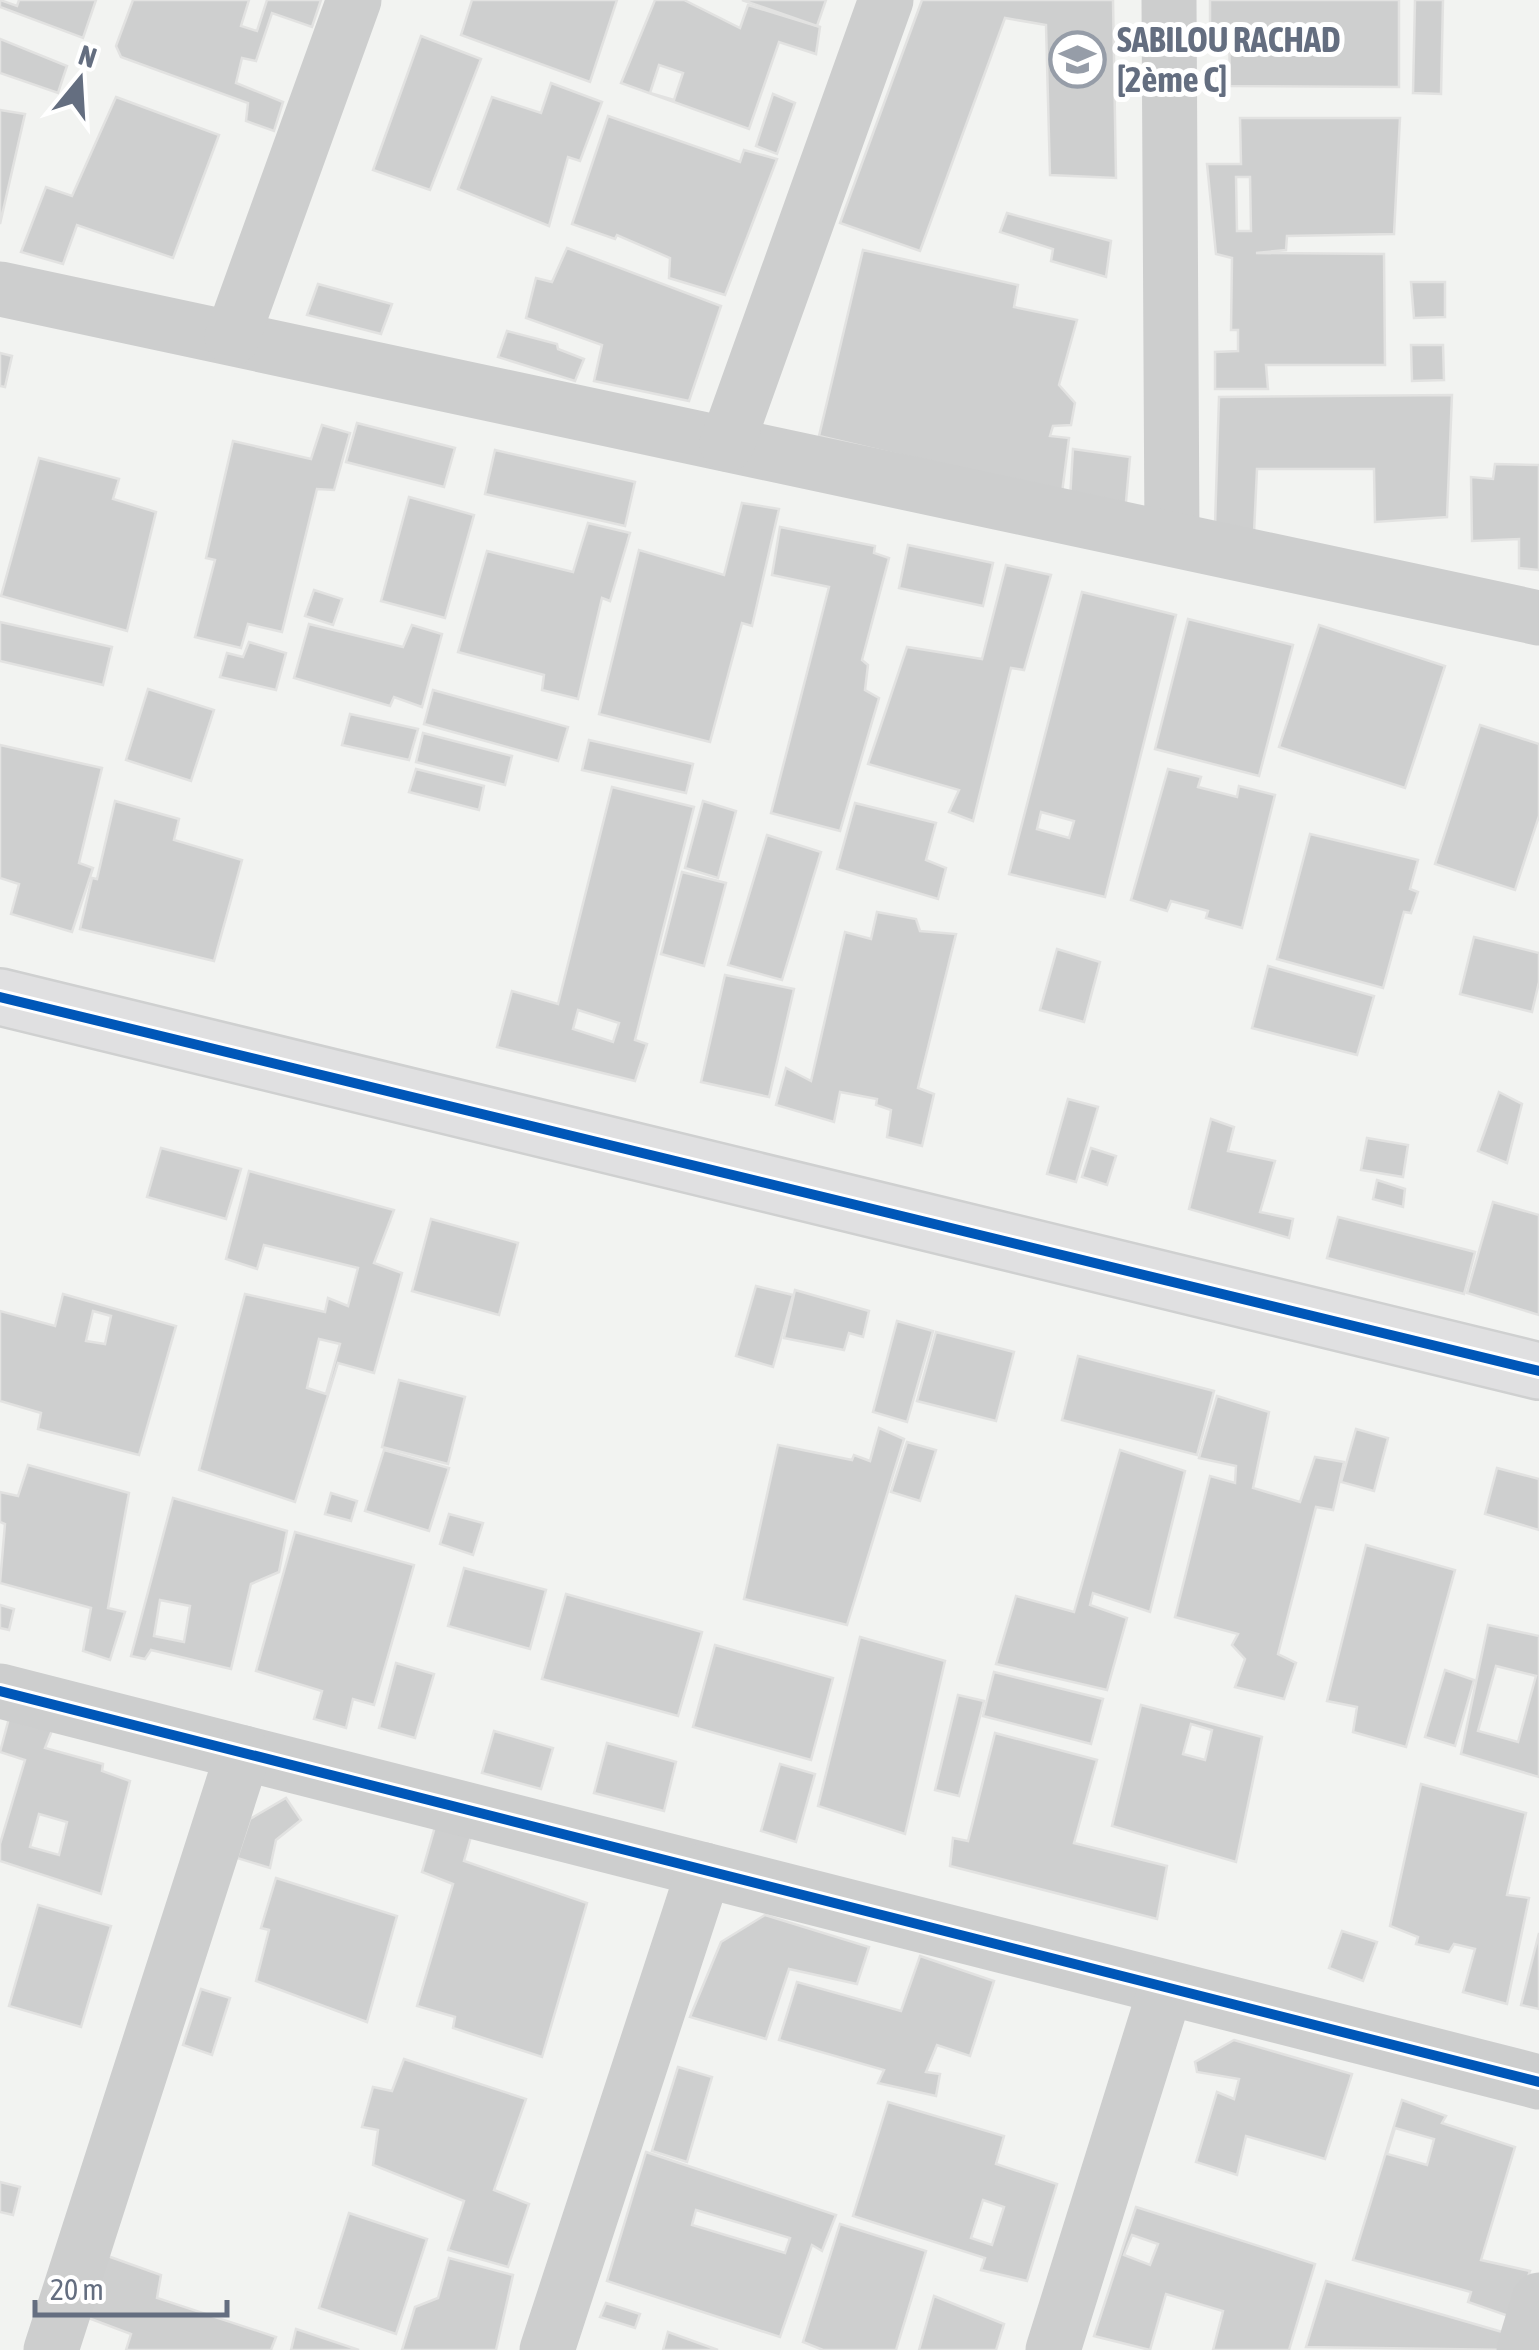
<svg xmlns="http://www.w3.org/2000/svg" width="1539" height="2350" viewBox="0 0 1539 2350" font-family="'Asap Condensed',sans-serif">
  <rect width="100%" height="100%" fill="#f2f3f1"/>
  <!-- building -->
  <g fill="#cecfcf" stroke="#e2e2e1" stroke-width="2.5" fill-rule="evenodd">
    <polygon points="0,0 17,6 19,0 96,0 83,38 0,7"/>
    <polygon points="133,0 249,0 241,26 257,31 267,0 321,0 312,27 272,13 256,61 242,58 236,83 283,102 274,131 246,121 248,103 121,57 116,46"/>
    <polygon points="472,0 617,0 590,82 461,35"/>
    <path d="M655,0h29l56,28 8,-23 72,22 -4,27 -37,-12 -30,87 -128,-46zM659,65l24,8 -9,27 -24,-7z"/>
    <polygon points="742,0 826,0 817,26"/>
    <polygon points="922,0 1113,0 1116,178 1050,175 1046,25 1005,18 920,251 840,223"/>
    <polygon points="1210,0 1399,0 1399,87 1230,86 1229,31 1210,35"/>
    <polygon points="1415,0 1443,0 1441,94 1413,93"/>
    <polygon points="421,36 481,59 430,190 373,170"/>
    <polygon points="0,39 67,66 58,93 0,73"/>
    <polygon points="551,83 602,102 580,161 568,157 549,226 458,189 492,97 541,113"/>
    <polygon points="773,94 795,103 777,154 756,146"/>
    <polygon points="116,97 219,135 173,258 77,225 63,264 21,252 46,187 72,196"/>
    <polygon points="0,110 25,114 0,224"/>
    <polygon points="608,116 740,162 744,150 777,159 725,295 669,278 670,258 617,235 615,239 572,224"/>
    <path d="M1240,118h160l-6,116 -107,2 -1,14 -30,3 128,1 1,111h-119l2,24h-53v-37l23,-1v-21h-7l1,-72 -16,-4 -9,-90h34zM1236,177h14l1,54h-14z"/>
    <polygon points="1007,213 1111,241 1106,277 1051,261 1053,249 1000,232"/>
    <polygon points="567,248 721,306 689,401 594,381 602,345 526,318 536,278 552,282"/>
    <polygon points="863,250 1018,285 1014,307 1077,320 1059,385 1075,403 1071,425 1053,426 1050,436 1069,438 1062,493 819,436"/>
    <polygon points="1411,282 1445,282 1445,317 1414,318"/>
    <polygon points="318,284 392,304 381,334 307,315"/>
    <polygon points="507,331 557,344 558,349 584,359 575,381 498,357"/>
    <polygon points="1411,345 1443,345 1444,380 1412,381"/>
    <polygon points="0,353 12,356 5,387 0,386"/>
    <polygon points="1452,395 1447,517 1375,522 1374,469 1257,469 1254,533 1215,526 1219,397"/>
    <polygon points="357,423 455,448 444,487 346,462"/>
    <polygon points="322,425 350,433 334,490 317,489 282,632 248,624 241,648 195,637 215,560 206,558 233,441 311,459"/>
    <polygon points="1073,449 1130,457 1124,524 1069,515"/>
    <polygon points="495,450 635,482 625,526 485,494"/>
    <polygon points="39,458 119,479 113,499 156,512 127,631 1,596"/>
    <polygon points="1495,464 1539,465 1539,570 1519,568 1519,539 1472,541 1471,477 1493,479"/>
    <polygon points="409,497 474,515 445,618 381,601"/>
    <polygon points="742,503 779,509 752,626 742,623 710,742 599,714 639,550 724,575"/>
    <polygon points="588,523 630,533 610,601 602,598 578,699 542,690 544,675 458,652 487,551 573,572"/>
    <polygon points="780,527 875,546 874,553 889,558 862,660 868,665 865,690 879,698 840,831 771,813 829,587 772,575"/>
    <polygon points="908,545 993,563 983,606 899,588"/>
    <polygon points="1006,565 1051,575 1024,670 1011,668 973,821 949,812 959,790 868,764 907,647 982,659"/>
    <polygon points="314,590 342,599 333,625 305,616"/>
    <path d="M1082,592l94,23 -71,282 -96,-23zM1041,812l33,9 -5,17 -32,-9z"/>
    <polygon points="1188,619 1293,645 1259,776 1155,749"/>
    <polygon points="0,622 112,647 103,685 0,661"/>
    <polygon points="309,624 403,647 412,625 442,634 422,707 394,697 390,706 294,678"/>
    <polygon points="1319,625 1445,666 1405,788 1279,747"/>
    <polygon points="249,642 286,653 276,690 220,677 227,653 243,657"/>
    <polygon points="148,689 214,710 191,781 126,760"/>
    <polygon points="433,690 568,727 558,761 424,724"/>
    <polygon points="350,714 418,729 409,760 342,745"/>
    <polygon points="1480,725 1539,744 1539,816 1515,890 1435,864"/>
    <polygon points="423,733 512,756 505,785 416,762"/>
    <polygon points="589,740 693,764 686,793 582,770"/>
    <polygon points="0,745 102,768 79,863 93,868 72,932 11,914 19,884 0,878"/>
    <polygon points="416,769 484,786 479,810 409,792"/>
    <polygon points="1168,769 1201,777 1198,787 1237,797 1239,786 1275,795 1242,928 1206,918 1208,911 1171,901 1167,911 1131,900"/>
    <path d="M612,787l82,20 -59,233 12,4 -12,37 -138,-34 15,-56 46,13zM578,1010l41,13 -6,19 -40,-13z"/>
    <polygon points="115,801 179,819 174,840 242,860 214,961 80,929 92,878 97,879"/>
    <polygon points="703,801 736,811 718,878 685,868"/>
    <polygon points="855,803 936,823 926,860 946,868 938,899 837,869"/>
    <polygon points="1310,834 1418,860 1410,889 1418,892 1411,913 1404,912 1383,988 1277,959"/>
    <polygon points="767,835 821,852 782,980 728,965"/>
    <polygon points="682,872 726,883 704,966 661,954"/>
    <polygon points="877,912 916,919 920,931 956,934 918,1088 934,1094 922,1146 887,1137 891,1110 876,1105 877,1099 840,1092 834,1122 776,1105 786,1068 811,1081 845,932 871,939"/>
    <polygon points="1474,937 1539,953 1539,982 1532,1012 1460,994"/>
    <polygon points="1057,949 1100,962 1084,1022 1040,1010"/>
    <polygon points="1268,966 1374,996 1357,1055 1252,1028"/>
    <polygon points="725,975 794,989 769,1097 701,1082"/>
    <polygon points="1499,1092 1522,1104 1507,1163 1478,1151"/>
    <polygon points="1068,1099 1098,1107 1076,1182 1047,1174"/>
    <polygon points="1211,1119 1234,1127 1228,1151 1275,1161 1260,1212 1293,1219 1289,1238 1189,1209"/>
    <polygon points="1367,1138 1408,1145 1403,1177 1361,1170"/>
    <polygon points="161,1148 241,1169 226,1219 147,1197"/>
    <polygon points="1091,1148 1116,1156 1107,1185 1082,1177"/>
    <path d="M249,1171l145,39 -20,53 28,10 -28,100 -36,-10 -43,139 -96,-32 46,-176 80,18 3,-14 20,8 10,-38 -94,-23 -7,24 -31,-10zM319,1339l21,5 -14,50 -19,-6z"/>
    <polygon points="1377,1180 1405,1189 1403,1207 1373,1199"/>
    <polygon points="1493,1202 1539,1215 1539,1315 1467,1293"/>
    <polygon points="1338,1217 1475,1252 1464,1294 1327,1258"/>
    <polygon points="431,1219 518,1243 499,1315 412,1291"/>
    <polygon points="756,1286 793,1295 773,1367 736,1356"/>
    <polygon points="795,1290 869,1311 863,1337 849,1333 844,1350 784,1338"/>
    <path d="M63,1294l113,32 -37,129 -101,-26 3,-16 -41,-12v-90l55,15zM93,1311l18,5 -6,28 -19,-3z"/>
    <polygon points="897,1321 933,1331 907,1422 873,1412"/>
    <polygon points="936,1332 1014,1352 996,1421 917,1401"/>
    <polygon points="1078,1356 1214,1391 1197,1455 1062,1420"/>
    <polygon points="399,1380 465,1397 448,1464 382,1447"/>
    <polygon points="1217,1396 1269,1412 1253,1488 1300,1502 1315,1457 1344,1462 1333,1510 1316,1507 1278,1654 1296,1663 1284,1699 1235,1687 1245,1659 1232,1645 1238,1634 1175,1617 1210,1476 1235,1483 1236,1466 1199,1458"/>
    <polygon points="879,1428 904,1439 847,1625 744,1599 778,1445 852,1460 854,1455 870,1461"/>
    <polygon points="1356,1429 1388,1438 1374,1491 1341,1482"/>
    <polygon points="907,1442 936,1450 920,1501 891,1492"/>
    <polygon points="384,1450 449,1468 429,1531 365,1511"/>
    <polygon points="1120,1450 1185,1471 1150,1612 1093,1593 1090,1605 1127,1618 1107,1690 996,1664 1016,1596 1074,1612"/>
    <polygon points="28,1465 129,1493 108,1608 125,1612 110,1660 83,1651 91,1608 0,1583 5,1524 0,1522 0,1492 18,1496"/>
    <polygon points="1497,1468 1539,1479 1539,1530 1485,1514"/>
    <polygon points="331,1493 357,1501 351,1521 325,1514"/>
    <path d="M173,1498l114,33 -8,41 -28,12 -20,85 -80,-19 -6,9 -14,-3zM160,1600l30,6 -6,36 -30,-6z"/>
    <polygon points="449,1514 483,1523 473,1555 440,1544"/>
    <polygon points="295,1532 414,1565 374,1705 353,1699 346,1728 314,1719 322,1691 256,1671"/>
    <polygon points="1366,1545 1455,1570 1406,1747 1353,1732 1357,1707 1327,1701"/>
    <polygon points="464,1568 546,1590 530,1649 448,1626"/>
    <polygon points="566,1594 702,1632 678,1716 542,1679"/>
    <polygon points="0,1605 14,1609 9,1630 0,1628"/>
    <path d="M1488,1625l51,11v141l-78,-23zM1496,1666l40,10 -18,66 -40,-11z"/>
    <polygon points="860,1637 945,1661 905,1834 818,1806"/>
    <polygon points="715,1645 833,1678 811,1760 693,1727"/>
    <polygon points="396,1663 434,1674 415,1738 379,1728"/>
    <polygon points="1445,1670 1474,1680 1455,1746 1425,1737"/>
    <polygon points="994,1672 1103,1699 1091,1744 983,1716"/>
    <polygon points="958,1695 984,1701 959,1796 935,1790"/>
    <path d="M1141,1705l121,32 -26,125 -124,-36zM1191,1724l21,6 -7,30 -22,-6z"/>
    <path d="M12,1707l43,16 -10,25 58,16 -1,7 28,10 -29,113 -101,-33v-17l25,-84 -25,-8zM39,1814l28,8 -8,33 -29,-8z"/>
    <polygon points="494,1731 553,1748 541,1789 482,1773"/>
    <polygon points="995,1733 1097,1760 1074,1843 1167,1866 1157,1919 950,1866 953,1838 968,1841"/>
    <polygon points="607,1743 676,1762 664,1811 594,1793"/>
    <polygon points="780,1764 815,1774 796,1842 761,1831"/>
    <polygon points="1421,1784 1526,1813 1507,1895 1529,1898 1507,2004 1463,1992 1475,1949 1454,1944 1449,1952 1416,1944 1418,1937 1390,1926"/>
    <polygon points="286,1798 301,1820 276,1840 270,1868 237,1858 250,1819"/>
    <polygon points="441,1806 476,1819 464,1861 587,1903 542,2057 453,2028 455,2017 417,2006 453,1884 422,1872"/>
    <polygon points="276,1878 397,1916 367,2022 256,1981 269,1930 261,1928"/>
    <polygon points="38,1905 111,1926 81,2027 9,2006"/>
    <polygon points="765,1915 869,1947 857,1984 789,1969 766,2039 690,2017 721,1942"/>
    <polygon points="1342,1931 1377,1942 1363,1981 1329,1968"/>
    <polygon points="1539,1933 1539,2009 1521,2005"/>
    <polygon points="920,1956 994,1981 970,2056 937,2045 926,2072 940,2074 936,2096 878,2083 884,2070 779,2040 797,1982 901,2011"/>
    <polygon points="201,1989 230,1998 212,2055 183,2045"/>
    <polygon points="1234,2040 1352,2074 1325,2159 1246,2136 1237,2175 1196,2162 1217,2092 1234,2099 1239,2079 1197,2072 1195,2062"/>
    <polygon points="404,2059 526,2099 494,2190 529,2204 508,2267 448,2250 464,2201 373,2165 378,2130 362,2127 373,2087 392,2091"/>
    <polygon points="678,2067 712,2077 687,2162 652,2151"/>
    <path d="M1402,2100l44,16 -4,7 73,24 -34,113 49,11 -16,47 -46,-16 3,-10 -118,-32zM1395,2128l39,11 -7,26 -40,-11z"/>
    <path d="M888,2102l116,34 -8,28 61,20 -30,97 -46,-11 4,-12 -132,-42zM983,2200l21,7 -12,38 -21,-7z"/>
    <path d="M646,2152l190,63 -14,36 -10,-6 -32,92 -173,-56zM696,2210l94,28 -5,15 -93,-28z"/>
    <polygon points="0,2182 20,2187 13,2215 0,2212"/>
    <path d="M1136,2207l179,57 -26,86h-76l10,-39 -57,-17 -16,56 -56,-14zM1132,2235l26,9 -8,21 -26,-10z"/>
    <polygon points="349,2213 427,2239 396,2334 319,2308"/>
    <polygon points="840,2224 926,2251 896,2350 823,2350 803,2342"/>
    <polygon points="102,2254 161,2275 157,2298 276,2337 271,2350 126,2350 131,2334 83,2316"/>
    <polygon points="449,2258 513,2275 496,2350 402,2350 415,2307 438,2298"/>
    <polygon points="1326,2281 1516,2336 1513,2350 1306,2347"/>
    <polygon points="934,2296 1004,2324 996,2350 919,2350"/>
    <polygon points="606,2303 640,2314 635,2328 600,2317"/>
    <polygon points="296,2329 359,2350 291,2350"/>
    <polygon points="668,2332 718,2350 663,2350"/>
  </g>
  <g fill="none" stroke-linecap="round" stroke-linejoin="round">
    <defs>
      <polyline id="secondary" points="0,997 1539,1371"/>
    </defs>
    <!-- secondary casing -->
    <use href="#secondary" stroke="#cfd0d0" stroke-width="60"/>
    <!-- street -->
    <g stroke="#cdcece" stroke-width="55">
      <polyline points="1169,0 1172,539"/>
      <polyline points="0,289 1539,618"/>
      <polyline points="232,338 354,0"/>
      <polyline points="727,444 886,0"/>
      <polyline points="0,1691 1539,2082"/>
      <polyline points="51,2350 243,1753"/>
      <polyline points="547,2350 704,1870"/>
      <polyline points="1053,2350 1166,1988"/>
      <polyline points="1524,2350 1539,2300"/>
    </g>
    <!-- secondary -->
    <use href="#secondary" stroke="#e0e0e1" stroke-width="55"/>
    <defs>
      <g id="cycleway">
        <polyline points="0,997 1539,1371"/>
        <polyline points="0,1691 1539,2082"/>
      </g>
    </defs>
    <!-- cycleway casing -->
    <use href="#cycleway" stroke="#fff" stroke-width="16"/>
    <!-- cycleway -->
    <use href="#cycleway" stroke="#0057b8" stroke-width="10"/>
  </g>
  <!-- icons -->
  <defs>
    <symbol id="school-ring" viewBox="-11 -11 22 22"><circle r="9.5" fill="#fff" stroke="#969da8" stroke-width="1.5"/><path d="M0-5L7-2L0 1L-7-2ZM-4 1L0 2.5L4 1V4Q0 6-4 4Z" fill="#969da8"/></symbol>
  </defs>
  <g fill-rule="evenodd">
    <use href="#school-ring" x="1046" y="28" width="63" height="63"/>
  </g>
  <g text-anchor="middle" stroke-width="10" stroke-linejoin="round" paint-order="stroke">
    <!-- poi labels -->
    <g font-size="35" font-weight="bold" fill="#646e80" stroke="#fff" text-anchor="start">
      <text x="1117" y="52">SABILOU RACHAD<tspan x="1117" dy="40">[2ème C]</tspan></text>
    </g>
  </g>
  <!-- north arrow -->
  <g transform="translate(80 80) rotate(18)" stroke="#ffffff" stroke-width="8" paint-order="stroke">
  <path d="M0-8L18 38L0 25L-18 38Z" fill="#646e80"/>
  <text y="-15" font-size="28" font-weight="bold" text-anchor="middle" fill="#646e80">N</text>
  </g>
  <!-- scale -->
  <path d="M35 2300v15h192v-15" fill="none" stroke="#646e80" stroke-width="5"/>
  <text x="50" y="2300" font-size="30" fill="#646e80" stroke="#ffffff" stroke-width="8" paint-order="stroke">20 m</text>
</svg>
